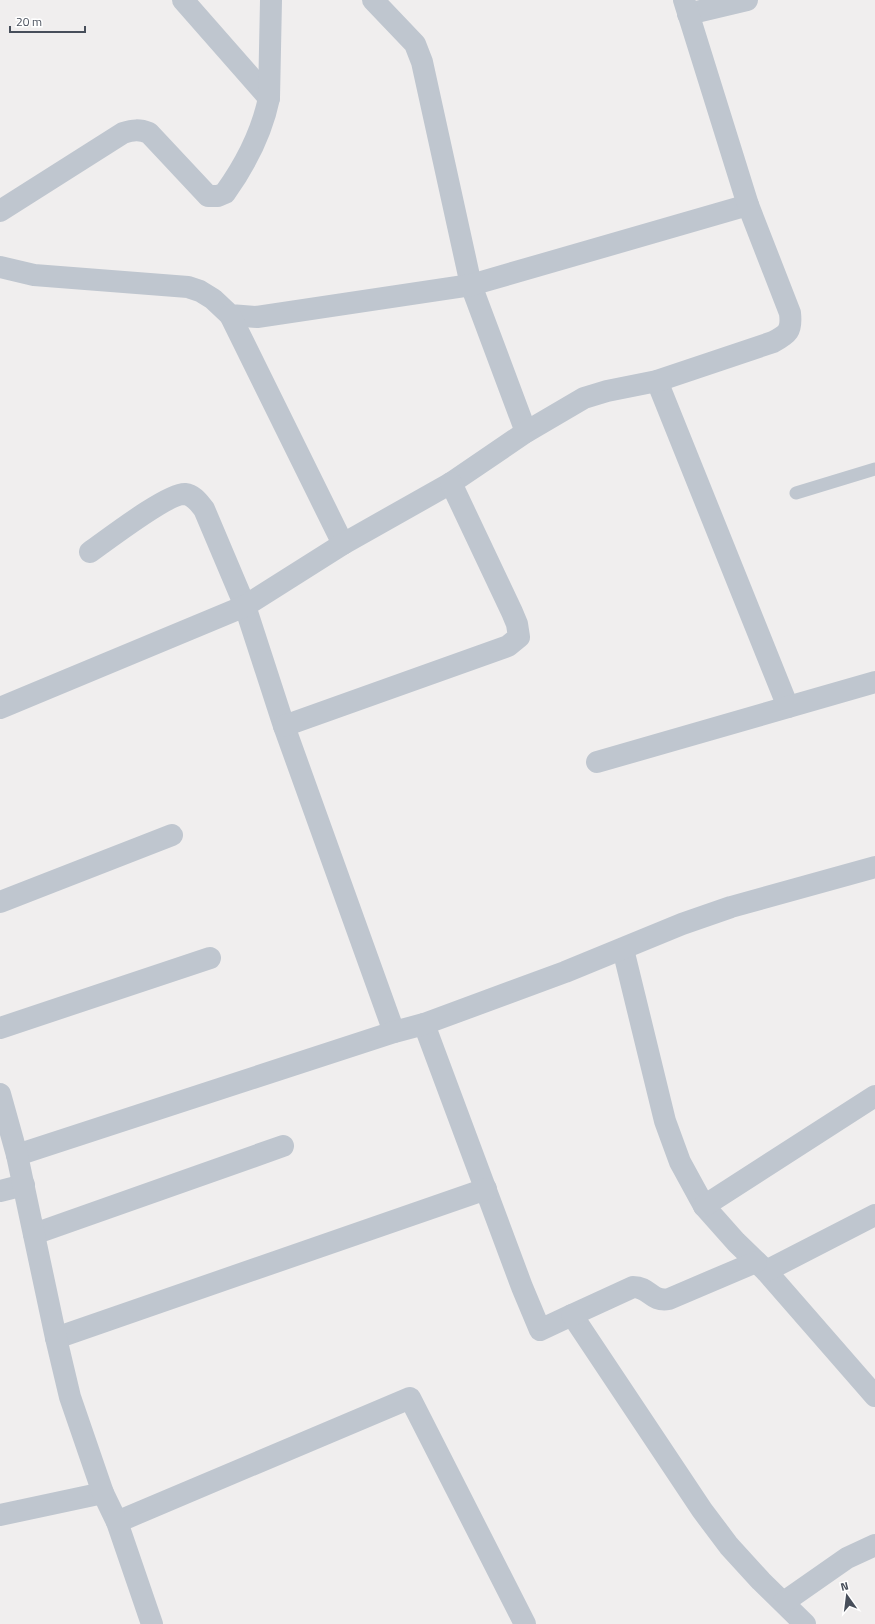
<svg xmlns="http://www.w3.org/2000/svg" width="875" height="1624" viewBox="0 0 875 1624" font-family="'Titillium Web',sans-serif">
  <rect width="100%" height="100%" fill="#f0eeee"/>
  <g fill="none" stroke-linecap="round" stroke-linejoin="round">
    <!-- service -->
    <polyline stroke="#bfc6cf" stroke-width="13" points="796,493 875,469"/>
    <!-- minor -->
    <g stroke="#bfc6cf" stroke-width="22">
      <polyline points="183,0 269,98"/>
      <polyline points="373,0 415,44 422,62 471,285 526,432"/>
      <polyline points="688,14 747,0"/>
      <path d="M0,211l123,-78c10,-3 16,-4 26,0l59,63h10l7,-3c20,-28 37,-61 44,-95l2,-98"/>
      <polyline points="0,267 34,275 188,287 200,291 213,299 230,315 257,317 471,285 748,205"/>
      <polyline points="230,315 343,544"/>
      <polyline points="657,381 788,707"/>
      <path d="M90,552c17,-12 78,-59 95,-58 9,1 14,9 19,15l41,97 39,120 110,306"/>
      <path d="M0,708l245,-102 98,-62 108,-61 75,-51 58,-34 23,-7 50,-10 116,-39c15,-8 19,-11 17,-29l-42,-108 -64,-205"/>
      <polyline points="284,726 508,646 519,637 517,624 512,612 451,483"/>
      <polyline points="597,762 875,682"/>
      <polyline points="0,902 172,835"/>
      <polyline points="623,949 665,1121 680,1162 704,1206 736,1242 766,1271 875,1396"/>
      <polyline points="424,1024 522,1287 540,1330 572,1315 702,1510 729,1546 761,1581 805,1624"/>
      <polyline points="0,1028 210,958"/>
      <polyline points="17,1155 394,1032 424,1024 565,972 682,924 731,907 875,867"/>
      <polyline points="0,1191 24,1185"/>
      <polyline points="704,1206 875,1096"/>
      <polyline points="34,1234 283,1146"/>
      <polyline points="766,1271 875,1215"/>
      <path d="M572,1315l61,-28c17,0 17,15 36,12l87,-37"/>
      <polyline points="56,1338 486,1189"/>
      <polyline points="0,1515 103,1493"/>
      <polyline points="117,1522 410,1398 525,1624"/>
      <polyline points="784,1602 847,1558 875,1545"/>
    </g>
    <!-- tertiary -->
    <polyline stroke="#bfc6cf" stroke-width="22" points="0,1094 17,1155 56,1338 70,1397 103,1493 117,1522 152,1624"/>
  </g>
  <!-- north arrow -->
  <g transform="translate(847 1596) rotate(346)" stroke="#ffffff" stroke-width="3" paint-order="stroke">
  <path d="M0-3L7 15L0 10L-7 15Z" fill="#474e5a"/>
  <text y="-6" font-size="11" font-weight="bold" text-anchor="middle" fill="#474e5a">N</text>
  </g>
  <!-- scale -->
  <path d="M10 26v6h75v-6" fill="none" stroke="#474e5a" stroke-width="2"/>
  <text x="16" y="26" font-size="12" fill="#474e5a" stroke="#ffffff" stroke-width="3" paint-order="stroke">20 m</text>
</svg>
